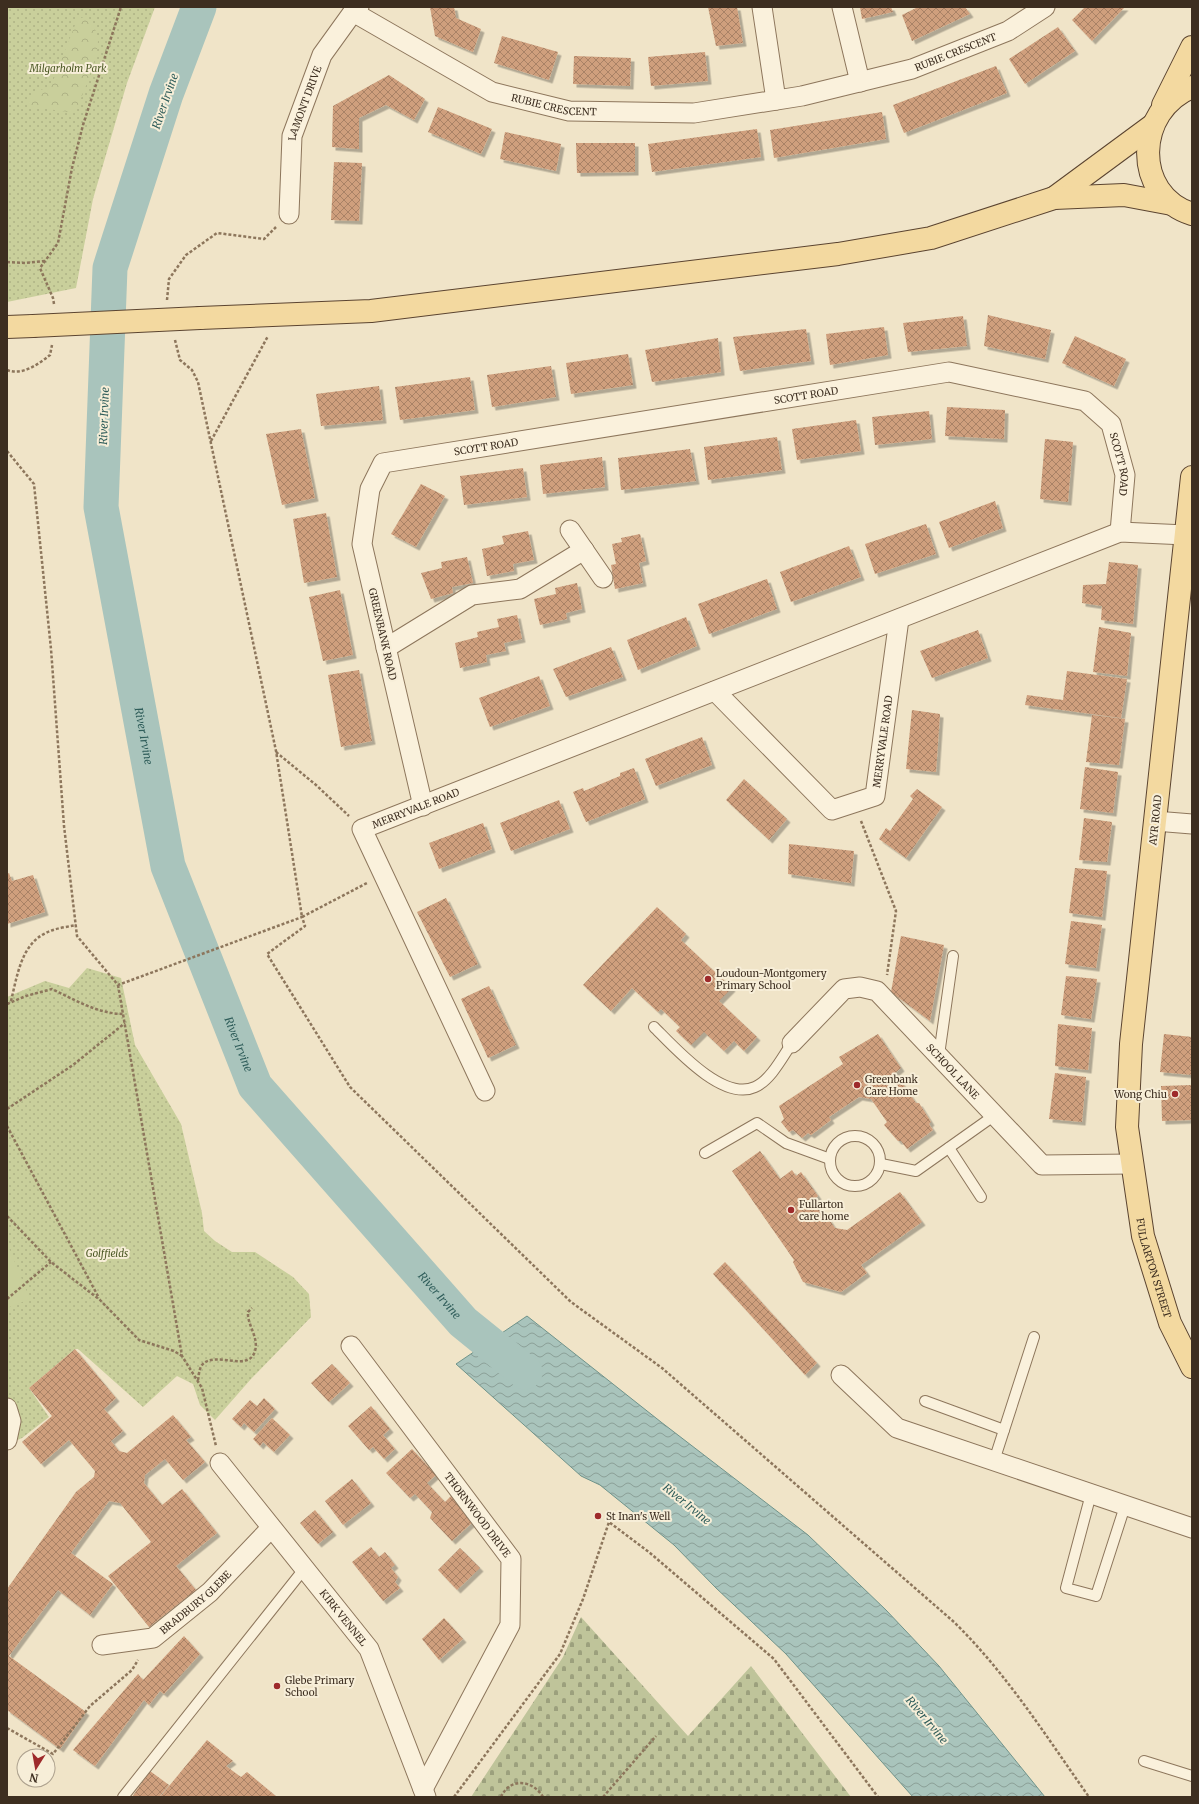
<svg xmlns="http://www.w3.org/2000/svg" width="1199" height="1804" viewBox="0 0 1199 1804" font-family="Merriweather,serif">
  <defs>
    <pattern id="grass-dots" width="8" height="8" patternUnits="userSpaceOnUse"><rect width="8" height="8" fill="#c9cf9b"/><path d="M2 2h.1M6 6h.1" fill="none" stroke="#aeb285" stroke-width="1.8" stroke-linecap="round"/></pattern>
    <pattern id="forest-crowns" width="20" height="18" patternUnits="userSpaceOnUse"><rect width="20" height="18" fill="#c9cf9b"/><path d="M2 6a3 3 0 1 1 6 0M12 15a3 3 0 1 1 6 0" fill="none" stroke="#aeb285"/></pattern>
    <pattern id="cemetery-stones" width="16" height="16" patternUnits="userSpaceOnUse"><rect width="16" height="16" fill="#bfc49a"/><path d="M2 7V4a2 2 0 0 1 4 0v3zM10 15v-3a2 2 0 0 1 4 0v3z" fill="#9ca07d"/></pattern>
    <pattern id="water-waves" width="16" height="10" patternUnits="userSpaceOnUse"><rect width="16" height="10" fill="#a9c4bc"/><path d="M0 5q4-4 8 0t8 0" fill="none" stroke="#8ba098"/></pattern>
    <pattern id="building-cross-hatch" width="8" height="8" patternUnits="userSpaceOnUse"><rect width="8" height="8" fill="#cf9f7d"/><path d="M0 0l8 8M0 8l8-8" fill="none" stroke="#a98266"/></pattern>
    <filter id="shadow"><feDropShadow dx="3.5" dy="3.5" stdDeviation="0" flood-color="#0004"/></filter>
  </defs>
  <rect width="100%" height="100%" fill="#f0e4c8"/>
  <!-- grass -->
  <g fill="url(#grass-dots)">
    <polygon points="7,7 155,7 127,83 93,199 76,288 7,302"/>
    <polygon points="87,968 121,978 135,1045 181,1124 202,1213 204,1231 215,1241 232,1252 255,1252 293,1277 309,1294 311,1317 251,1379 215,1420 200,1405 193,1384 177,1376 143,1407 78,1349 75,1349 29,1388 49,1417 22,1438 13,1442 7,1439 7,997 45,981 69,988"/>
  </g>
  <!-- forest -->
  <path fill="url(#forest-crowns)" d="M86,16c6,6 12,16 12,25 -1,20 -15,53 -23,72l-48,-7 6,-13 18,-7 26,-66z"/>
  <!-- cemetery -->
  <polygon fill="url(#cemetery-stones)" points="581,1617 688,1736 751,1666 851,1797 471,1797 563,1657"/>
  <!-- garden -->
  <polygon fill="#c9cf9b" points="7,1243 30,1299 7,1308"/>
  <!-- water -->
  <polygon fill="url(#water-waves)" stroke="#6f938a" points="527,1316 661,1422 808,1535 886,1610 939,1666 1045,1797 913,1797 786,1654 716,1588 674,1545 600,1485 581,1476 456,1364"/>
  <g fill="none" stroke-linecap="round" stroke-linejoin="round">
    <!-- river -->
    <path stroke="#a9c4bc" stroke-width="35" id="s1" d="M199,7l-33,87 -56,174 -9,239 67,359 87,220 208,236 62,50"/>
  </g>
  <!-- building -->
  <g fill="url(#building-cross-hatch)" filter="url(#shadow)">
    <polygon points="430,7 454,7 456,18 481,29 473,52 435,36"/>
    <polygon points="708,7 737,7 743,43 716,46"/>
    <polygon points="860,7 891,7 893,12 862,19"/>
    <polygon points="918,7 965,7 970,14 912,41 902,15"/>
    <polygon points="1085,7 1125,7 1092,41 1072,20"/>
    <polygon points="1058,27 1075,51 1025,84 1009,59"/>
    <polygon points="502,36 558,52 549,80 494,63"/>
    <polygon points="705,52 708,81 651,86 648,57"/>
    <polygon points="574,56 631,58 630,86 573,84"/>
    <polygon points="996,66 1007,93 904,133 893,105"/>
    <polygon points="389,75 425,99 414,120 386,105 359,118 359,149 332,147 333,106"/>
    <polygon points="438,107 492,129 481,154 428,132"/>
    <polygon points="882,112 886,139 774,158 770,130"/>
    <polygon points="757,129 761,157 652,172 648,144"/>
    <polygon points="505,132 561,144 556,171 500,159"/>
    <polygon points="576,143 635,143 635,172 577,173"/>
    <polygon points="334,162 362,163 359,221 331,220"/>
    <polygon points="988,315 1051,330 1045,359 984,346"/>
    <polygon points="963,316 967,346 908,352 903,323"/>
    <polygon points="884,327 888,355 830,365 826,334"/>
    <polygon points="806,329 811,361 740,371 733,337"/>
    <polygon points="1075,336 1126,359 1114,386 1062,363"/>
    <polygon points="718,338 721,372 652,382 645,350"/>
    <polygon points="628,354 633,385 571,394 566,363"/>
    <polygon points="551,366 556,397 492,407 487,375"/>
    <polygon points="470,377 475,410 400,420 395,387"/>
    <polygon points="379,386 383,420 321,426 316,394"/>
    <polygon points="947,407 1005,410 1004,439 945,436"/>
    <polygon points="929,411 932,439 875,445 872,417"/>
    <polygon points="856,420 861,451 797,460 792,429"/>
    <polygon points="301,429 315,498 282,505 266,434"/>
    <polygon points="777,437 782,470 708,480 704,447"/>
    <polygon points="1045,439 1073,442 1068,502 1040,499"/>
    <polygon points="690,449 696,481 621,490 618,458"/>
    <polygon points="602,457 605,487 543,494 540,465"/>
    <polygon points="523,468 527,497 464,505 460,476"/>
    <polygon points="421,484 445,496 416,547 391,534"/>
    <polygon points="995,501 1003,528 949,548 939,522"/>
    <polygon points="326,513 337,577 304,583 293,519"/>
    <polygon points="926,524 936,554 875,574 865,544"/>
    <polygon points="528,531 534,560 513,564 514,571 487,576 482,549 504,544 502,536"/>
    <polygon points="640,534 646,561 639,563 643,583 615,589 611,565 616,564 612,544 622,542 621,538"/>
    <polygon points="849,546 861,577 791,602 780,572"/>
    <polygon points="467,557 473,583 452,587 453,593 431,599 421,573 442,568 441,562"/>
    <polygon points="1109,562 1138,565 1133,624 1101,620 1102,606 1082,603 1083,585 1106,584"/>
    <polygon points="767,579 777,609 709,634 698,604"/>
    <polygon points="577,583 582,609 566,613 567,619 540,625 534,599 556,594 555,588"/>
    <polygon points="340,590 353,655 323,661 309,597"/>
    <polygon points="517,615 522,639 504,643 506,651 486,655 487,662 460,668 455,643 478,637 477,632 499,627 497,619"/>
    <polygon points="686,617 697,646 638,670 627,640"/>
    <polygon points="1099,627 1131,633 1127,676 1093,672"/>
    <polygon points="978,630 988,658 932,678 920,651"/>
    <polygon points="611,647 623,677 566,697 553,669"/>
    <polygon points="359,670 372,741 341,747 328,675"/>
    <polygon points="1067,671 1127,679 1121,718 1025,705 1027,695 1063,700"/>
    <polygon points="539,676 550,706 490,727 479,698"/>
    <polygon points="912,710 940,714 936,772 906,769"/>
    <polygon points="1092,715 1125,719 1119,765 1086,762"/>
    <polygon points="702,737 712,765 656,786 645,759"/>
    <polygon points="1085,767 1118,772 1113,813 1080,809"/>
    <polygon points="634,768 645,799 586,822 573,792 583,788 584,791 620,776 620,773"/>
    <polygon points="744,779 787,819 769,840 726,800"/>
    <polygon points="917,789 942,807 906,858 879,839 886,828 890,831 913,799 910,796"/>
    <polygon points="559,800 570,829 511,851 500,823"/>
    <polygon points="1084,818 1112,822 1107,862 1079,860"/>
    <polygon points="483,823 492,849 439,869 429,843"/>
    <polygon points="789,844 854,851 851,883 788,874"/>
    <polygon points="1075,868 1107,871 1102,917 1069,913"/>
    <polygon points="9,873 12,881 33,875 45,912 7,924 7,874"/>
    <polygon points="446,898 478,964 450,977 417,912"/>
    <polygon points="657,907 686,934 681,940 732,988 719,1001 757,1037 744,1051 734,1041 724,1051 704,1032 691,1045 676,1031 680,1027 661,1009 658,1012 632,988 611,1011 583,985"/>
    <polygon points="1071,921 1102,925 1096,968 1065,964"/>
    <polygon points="901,936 944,945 930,1021 891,992"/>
    <polygon points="1066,976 1097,979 1091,1019 1061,1015"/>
    <polygon points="489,986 516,1045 488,1058 461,999"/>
    <polygon points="1058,1024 1092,1028 1088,1070 1055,1066"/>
    <polygon points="878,1034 901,1068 895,1073 916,1103 919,1103 931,1122 929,1124 933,1130 907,1149 901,1141 898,1141 884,1125 887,1122 871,1099 859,1097 829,1117 831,1120 811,1135 808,1133 802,1138 793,1130 789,1132 781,1122 784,1119 779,1106 843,1064 839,1057"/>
    <polygon points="1164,1034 1192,1037 1192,1075 1160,1072"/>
    <polygon points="1055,1073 1086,1077 1082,1122 1049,1119"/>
    <polygon points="1192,1085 1191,1120 1162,1121 1161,1086"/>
    <polygon points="760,1151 780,1179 792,1170 796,1176 801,1172 818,1196 815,1199 835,1228 847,1230 900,1192 922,1222 861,1265 867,1273 841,1292 803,1282 793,1262 794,1260 732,1171"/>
    <polygon points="725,1262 817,1363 805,1375 713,1274"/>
    <polygon points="75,1349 116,1398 104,1409 123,1431 111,1441 119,1451 127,1453 173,1415 191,1437 186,1440 205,1462 183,1480 165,1459 145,1475 144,1483 162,1505 182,1489 217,1533 176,1566 196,1590 149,1627 108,1576 151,1542 120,1503 109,1501 71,1553 113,1584 90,1615 58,1590 9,1656 86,1712 60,1749 7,1710 7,1589 76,1492 94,1477 95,1471 69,1440 41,1464 22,1442 52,1416 29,1388"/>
    <polygon points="332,1364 350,1383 329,1402 311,1383"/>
    <polygon points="264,1398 275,1409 254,1432 244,1423 241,1427 232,1419 250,1400 257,1406"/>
    <polygon points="371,1406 390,1429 383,1435 395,1449 384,1459 373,1447 369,1450 348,1426"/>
    <polygon points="272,1418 290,1435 274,1452 263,1442 260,1446 253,1439"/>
    <polygon points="412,1449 436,1475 427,1483 445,1502 452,1495 475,1520 452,1541 430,1518 432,1512 415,1494 410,1498 386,1473"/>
    <polygon points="352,1479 371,1503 343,1525 325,1501"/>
    <polygon points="315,1510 333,1532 318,1544 300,1523"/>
    <polygon points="371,1547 379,1557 385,1552 395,1565 391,1568 398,1577 395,1582 400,1588 383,1601 352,1562"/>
    <polygon points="460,1548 480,1568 457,1590 438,1570"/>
    <polygon points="444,1618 463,1639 439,1660 422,1639"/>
    <polygon points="184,1636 200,1654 164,1694 160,1691 149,1705 144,1700 95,1766 73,1750 138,1674 143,1680"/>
    <polygon points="207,1740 233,1761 226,1766 241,1777 247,1772 277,1797 160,1797"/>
    <polygon points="150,1771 169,1785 159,1797 132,1797"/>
  </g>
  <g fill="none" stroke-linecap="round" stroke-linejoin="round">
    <defs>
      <g id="service">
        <path d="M654,1027c21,21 69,75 101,60 16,-7 28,-31 37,-44"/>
        <polyline points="939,1055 953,956"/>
        <circle cx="855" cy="1161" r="25"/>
        <polyline points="949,1148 981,1197"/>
        <polyline points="705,1153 757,1123 786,1143 830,1159"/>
        <polyline points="881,1164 916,1171 995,1115"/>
        <polyline points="925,1401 1004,1430"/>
        <polyline points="994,1461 1034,1337"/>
        <polyline points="1091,1494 1066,1588 1096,1596 1125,1506"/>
        <polyline points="1144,1761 1192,1776"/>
        <polyline points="123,1797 304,1569"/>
      </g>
      <g id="minor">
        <polyline points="762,7 776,100"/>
        <polyline points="842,7 860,82"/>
        <path id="s2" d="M353,12l139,80 77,19 125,2 108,-17 110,-27 96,-38 37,-24"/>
        <path id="s3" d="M289,214l3,-78 30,-81 31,-43 6,-5"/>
        <polyline points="570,530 603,578"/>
        <polyline points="386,648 472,595 520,589 584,550"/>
        <path id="s4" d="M715,691l117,119 43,-14 24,-177"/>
        <path id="s5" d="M423,806l-61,-262 8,-55 13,-26 566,-91 136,29 26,23 14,51 -5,57"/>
        <polyline points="1155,821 1192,824"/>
        <path id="s6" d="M792,1043l52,-54 16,-2 17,4 165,174 90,-1"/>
        <path id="s7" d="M485,1091l-123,-262 758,-297 66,3"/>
        <path id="s8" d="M351,1346l160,213 -1,66 -87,164"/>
        <polyline points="841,1375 897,1428 1192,1528"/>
        <polyline points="7,1408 11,1421 7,1440"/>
        <path id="s9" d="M220,1463l149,186 57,148"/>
        <path id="s10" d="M102,1645l51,-7 57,-46 61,-64"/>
      </g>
      <g id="primary">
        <path d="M1192,87c-57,23 -60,108 0,127"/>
        <polyline points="1163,105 1192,47"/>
        <polyline points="1054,198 1153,125"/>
        <polyline points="200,318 371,311 838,254 931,238 1054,198 1124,195 1172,204"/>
        <polyline points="7,327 33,326"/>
        <path id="s11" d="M1192,477l-61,567 -4,83 16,109 27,87 22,44"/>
      </g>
    </defs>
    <!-- service casing -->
    <use href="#service" stroke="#8d765c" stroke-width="12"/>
    <!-- minor casing -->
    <use href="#minor" stroke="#8d765c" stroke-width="21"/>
    <!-- primary casing -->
    <use href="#primary" stroke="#5b4430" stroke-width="24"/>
    <!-- path -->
    <g stroke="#8d765c" stroke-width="2.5" stroke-dasharray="3 2" stroke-linecap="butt">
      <polyline points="7,262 25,263 45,261"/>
      <polyline points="167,300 169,279 186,255 217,233 264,239 276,227"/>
      <polyline points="54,304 53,298 40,268 58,243 72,168 83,125 121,7"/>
      <polyline points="175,340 180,360 192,370 198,382 276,751 302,917 367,883"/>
      <path d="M7,370c15,6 32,-6 43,-15l2,-10"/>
      <polyline points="211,441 268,336"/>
      <path d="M7,451l27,33 17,165 13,177 13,110 41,49 184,-68 3,9 -38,28 83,133 221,215 91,66 292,254c53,52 92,114 135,175"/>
      <polyline points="276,752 316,785 349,816"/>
      <polyline points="861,821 896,911 887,975"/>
      <polyline points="118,985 182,1356 202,1388 216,1446"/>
      <path d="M11,1001c6,-24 10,-57 35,-68 9,-5 21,-6 30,-8"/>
      <path d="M7,1004l19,-8 26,-7c23,11 46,25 72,25"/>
      <polyline points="7,1109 73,1065 125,1023"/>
      <polyline points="7,1126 99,1298"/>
      <polyline points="7,1216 51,1262 100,1300 139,1340 174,1351 182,1356"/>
      <polyline points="7,1299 51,1262"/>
      <path d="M198,1380c1,-5 1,-11 4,-15 12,-15 47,8 53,-14 4,-14 -8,-26 -7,-39l4,-4"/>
      <polyline points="7,1728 53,1754 90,1706 132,1670 138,1660"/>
      <polyline points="454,1797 560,1654 583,1599 609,1522 650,1553 774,1659 878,1797"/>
      <path d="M501,1797c9,-20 32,-17 42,0"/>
      <polyline points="603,1797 656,1736"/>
    </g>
    <!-- service -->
    <use href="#service" stroke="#faf1dc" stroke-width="10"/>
    <!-- minor -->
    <use href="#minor" stroke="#faf1dc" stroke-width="19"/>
    <!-- primary -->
    <use href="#primary" stroke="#f3d9a0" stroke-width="22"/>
    <defs>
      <polyline id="primary-bridge" points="33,326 200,318"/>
    </defs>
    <!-- primary-bridge casing -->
    <use href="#primary-bridge" stroke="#5b4430" stroke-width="24" stroke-linecap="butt"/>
    <!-- primary-bridge -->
    <use href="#primary-bridge" stroke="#f3d9a0" stroke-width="22"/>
  </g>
  <!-- markers -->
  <g fill="#9e2a2b" stroke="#f7eed8" stroke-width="1.5">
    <circle cx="708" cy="979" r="4"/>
    <circle cx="857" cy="1085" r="4"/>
    <circle cx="1175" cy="1094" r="4"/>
    <circle cx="791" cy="1210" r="4"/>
    <circle cx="598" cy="1516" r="4"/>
    <circle cx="277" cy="1686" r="4"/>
  </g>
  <g text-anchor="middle" stroke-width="4" stroke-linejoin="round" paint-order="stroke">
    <!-- street labels -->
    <g font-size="10" fill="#3d2e20" stroke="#f7eed8">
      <text dy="4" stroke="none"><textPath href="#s2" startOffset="634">RUBIE CRESCENT</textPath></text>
      <text dy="4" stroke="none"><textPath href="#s3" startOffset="113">LAMONT DRIVE</textPath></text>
      <text dy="4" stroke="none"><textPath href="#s2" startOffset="224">RUBIE CRESCENT</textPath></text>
      <text dy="4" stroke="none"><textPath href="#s5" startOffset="782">SCOTT ROAD</textPath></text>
      <text dy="4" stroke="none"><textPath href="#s5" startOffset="458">SCOTT ROAD</textPath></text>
      <text dy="4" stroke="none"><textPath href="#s5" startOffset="1142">SCOTT ROAD</textPath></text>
      <text transform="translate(383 634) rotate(77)" y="4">GREENBANK ROAD</text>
      <text dy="4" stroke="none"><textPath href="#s4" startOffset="267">MERRYVALE ROAD</textPath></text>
      <text dy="4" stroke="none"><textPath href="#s7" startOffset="347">MERRYVALE ROAD</textPath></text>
      <text transform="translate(1155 820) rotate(-84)" y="4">AYR ROAD</text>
      <text dy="4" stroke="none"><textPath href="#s6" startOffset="219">SCHOOL LANE</textPath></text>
      <text dy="4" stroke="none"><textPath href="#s11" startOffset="797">FULLARTON STREET</textPath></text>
      <text dy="4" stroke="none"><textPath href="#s8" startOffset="211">THORNWOOD DRIVE</textPath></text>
      <text dy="4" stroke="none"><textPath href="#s10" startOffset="107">BRADBURY GLEBE</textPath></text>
      <text dy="4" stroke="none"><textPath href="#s9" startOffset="198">KIRK VENNEL</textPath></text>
    </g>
    <!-- park labels -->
    <g font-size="10" font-style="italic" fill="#4d5a26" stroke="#f7eed8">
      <text x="68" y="72">Milgarholm Park</text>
      <text x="107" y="1257">Golffields</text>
    </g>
    <!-- poi labels -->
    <g font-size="10" fill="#3d2e20" stroke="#f7eed8" text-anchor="start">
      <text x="716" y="977">Loudoun-Montgomery<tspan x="716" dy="12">Primary School</tspan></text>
      <text x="865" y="1083">Greenbank<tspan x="865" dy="12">Care Home</tspan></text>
      <text x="1167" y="1098" text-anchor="end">Wong Chiu</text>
      <text x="799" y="1208">Fullarton<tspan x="799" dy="12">care home</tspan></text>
      <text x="606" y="1520">St Inan's Well</text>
      <text x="285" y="1684">Glebe Primary<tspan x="285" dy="12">School</tspan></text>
    </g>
    <!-- water labels -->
    <g font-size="11" font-style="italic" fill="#2f5d5a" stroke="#f7eed8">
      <text transform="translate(165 101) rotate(-71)" y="4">River Irvine</text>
      <text transform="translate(104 416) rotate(-88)" y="4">River Irvine</text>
      <text dy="4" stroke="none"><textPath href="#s1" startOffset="748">River Irvine</textPath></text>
      <text dy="4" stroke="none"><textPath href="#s1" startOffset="1072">River Irvine</textPath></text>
      <text dy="4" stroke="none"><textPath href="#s1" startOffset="1396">River Irvine</textPath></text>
      <text transform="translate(687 1504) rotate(39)" y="4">River Irvine</text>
      <text transform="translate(927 1720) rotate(50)" y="4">River Irvine</text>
    </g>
  </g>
  <!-- border -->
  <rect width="1199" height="1804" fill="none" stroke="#3d2e20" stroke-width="16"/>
  <!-- north arrow -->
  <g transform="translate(36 1768) rotate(191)"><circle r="19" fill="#f7eed8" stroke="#ada18e"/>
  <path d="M0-3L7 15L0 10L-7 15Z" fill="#9e2a2b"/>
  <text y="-6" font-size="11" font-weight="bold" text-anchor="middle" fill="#3d2e20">N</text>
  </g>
</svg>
